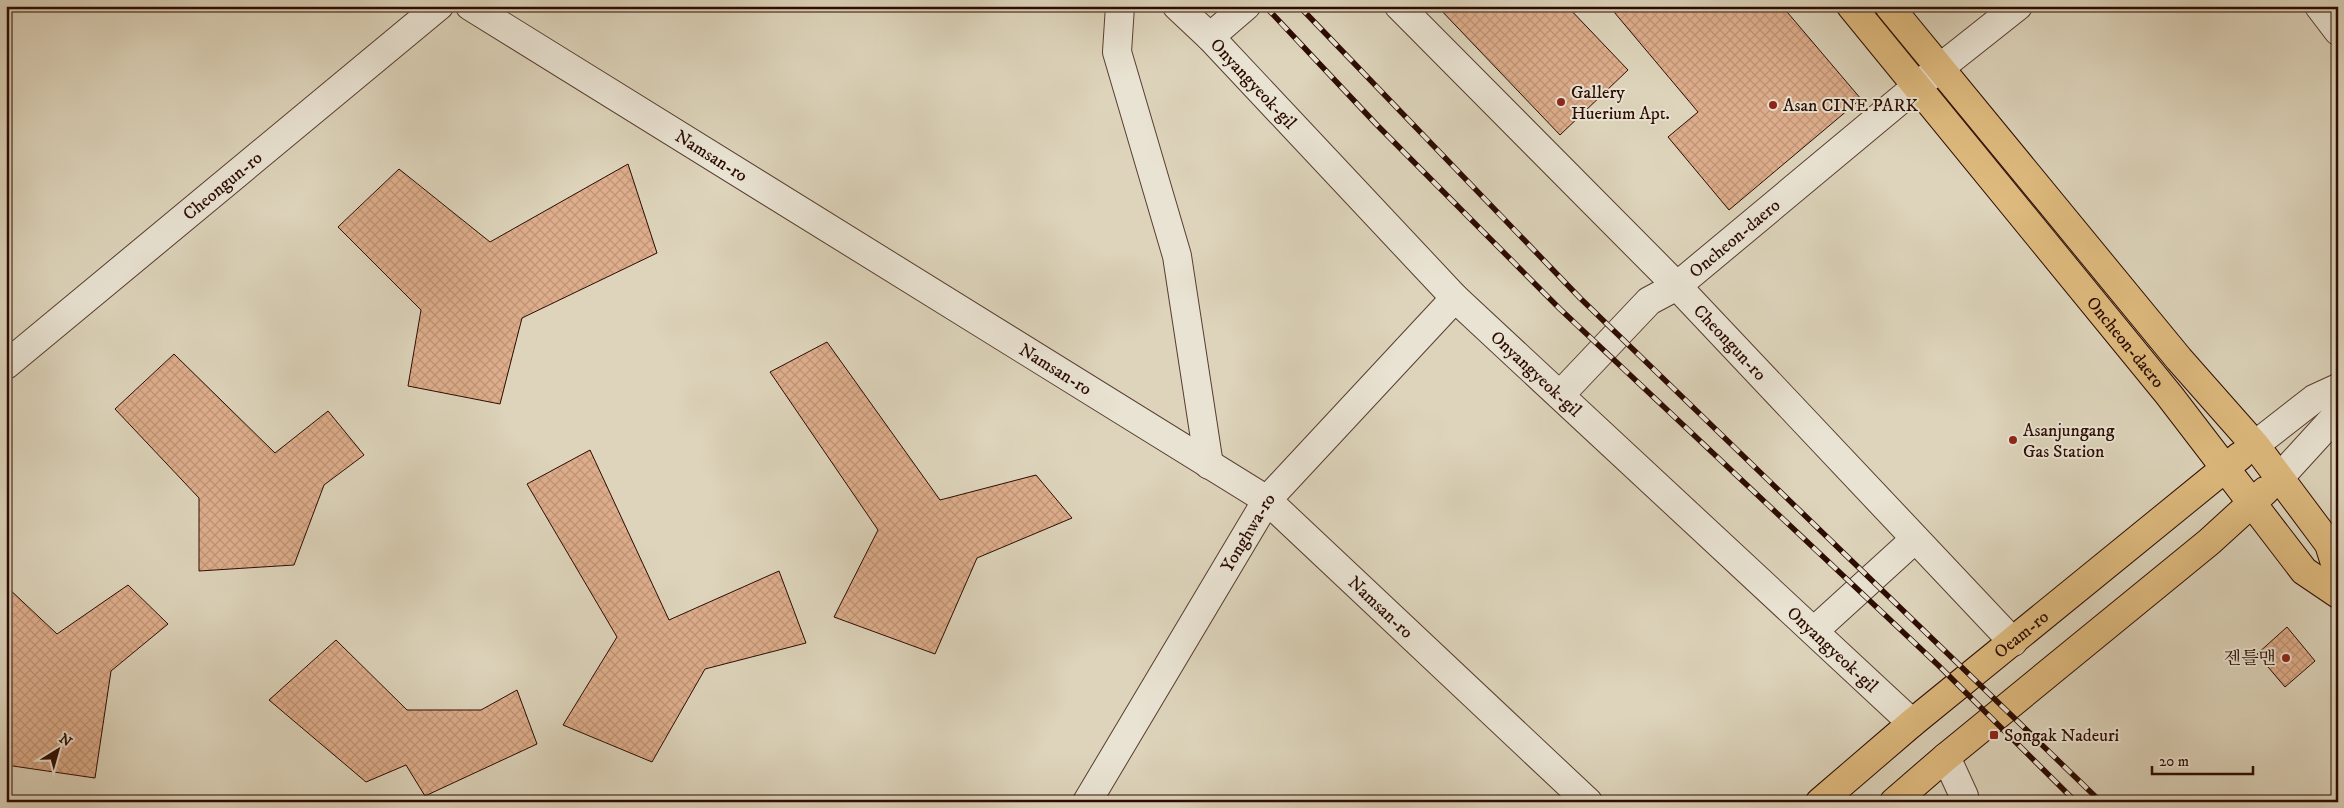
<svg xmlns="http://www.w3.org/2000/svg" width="2344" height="808" viewBox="0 0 2344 808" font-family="'IM FELL DW Pica','Noto Serif KR',serif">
  <defs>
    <pattern id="building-cross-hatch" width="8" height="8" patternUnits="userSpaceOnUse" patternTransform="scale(1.25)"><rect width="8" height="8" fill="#deae8c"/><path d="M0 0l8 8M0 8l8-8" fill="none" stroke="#bf9477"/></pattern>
  </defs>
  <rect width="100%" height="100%" fill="#ddd4bb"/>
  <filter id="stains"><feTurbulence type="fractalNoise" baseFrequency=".004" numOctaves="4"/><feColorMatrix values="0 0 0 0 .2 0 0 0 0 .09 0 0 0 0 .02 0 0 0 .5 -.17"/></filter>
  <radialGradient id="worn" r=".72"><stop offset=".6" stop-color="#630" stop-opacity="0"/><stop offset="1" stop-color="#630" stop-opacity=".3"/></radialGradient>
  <!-- building -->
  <g fill="url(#building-cross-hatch)" stroke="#2c0b01">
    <polygon points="1437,6 1567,6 1628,70 1560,135"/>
    <polygon points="1609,6 1782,6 1861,99 1729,210 1668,137 1698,112"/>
    <polygon points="628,164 657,253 522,318 500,404 408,386 421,310 338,227 399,169 490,242"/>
    <polygon points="827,342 940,500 1036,475 1072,518 977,558 935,654 834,617 878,530 770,372"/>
    <polygon points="174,354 275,453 328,411 364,455 324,485 294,565 199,571 199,498 115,409"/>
    <polygon points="590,450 669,620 779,571 806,643 705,669 652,762 563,725 617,637 527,484"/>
    <polygon points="128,585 168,624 111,671 95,778 6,765 6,586 57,634"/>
    <polygon points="2287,627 2315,661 2285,687 2257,654"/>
    <polygon points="336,640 407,710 481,710 517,690 537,744 425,796 406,765 366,782 269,700"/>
  </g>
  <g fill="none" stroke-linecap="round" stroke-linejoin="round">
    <defs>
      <g id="minor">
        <path id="s1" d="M470,6l797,494 321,302"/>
        <polyline points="1120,6 1117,52 1177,256 1209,465"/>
        <path id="s2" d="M1177,6l33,31 245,261 457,425"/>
        <path id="s3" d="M1399,6l278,280 336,356"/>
        <polyline points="2319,6 2338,31"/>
        <polyline points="1210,37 1246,6"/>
        <path id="s4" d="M6,365l433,-359"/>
        <path id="s5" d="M1560,395l89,-94 28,-15 240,-200 101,-80"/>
        <polyline points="2255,445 2314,399 2338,388"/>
        <polyline points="2280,477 2334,418 2338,410"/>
        <polyline points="1814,631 1915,539"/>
        <polyline points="1946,757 1964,796 1964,802"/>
        <path id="s6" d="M1087,802l180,-302 188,-202"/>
      </g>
      <g id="major">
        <path id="s7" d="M1851,6l318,389 135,176 34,23"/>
        <polyline points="1889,6 2179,359 2255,445 2329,544 2338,573"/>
        <path id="s8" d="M1820,802l92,-79 328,-267"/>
        <polyline points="1894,802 1946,757 2209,542 2265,491"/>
      </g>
    </defs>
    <!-- minor casing -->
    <use href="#minor" stroke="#583d30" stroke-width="30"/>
    <!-- major casing -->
    <use href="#major" stroke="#2c0b01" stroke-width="30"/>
    <!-- minor -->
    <use href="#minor" stroke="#e9e3d3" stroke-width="28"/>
    <!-- major -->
    <use href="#major" stroke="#deba7e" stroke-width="28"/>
    <defs>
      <g id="rail">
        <polyline points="1265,6 1376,124 1560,309 1938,665 2076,802"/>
        <polyline points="1299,6 1580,298 2101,802"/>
      </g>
    </defs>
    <!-- rail casing -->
    <use href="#rail" stroke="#2c0b01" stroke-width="5.5"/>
    <!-- rail -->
    <use href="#rail" stroke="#e9e3d3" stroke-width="4" stroke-dasharray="11" stroke-linecap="butt"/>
  </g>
  <!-- markers -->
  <g fill="#8f2418" stroke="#e9e3d3" stroke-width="2">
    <circle cx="1561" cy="102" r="5"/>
    <circle cx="1773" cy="105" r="5"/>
    <circle cx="2013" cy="440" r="5"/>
    <circle cx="2286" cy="658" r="5"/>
    <rect x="1989" y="730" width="10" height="10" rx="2.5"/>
  </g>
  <g text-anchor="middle" stroke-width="4" stroke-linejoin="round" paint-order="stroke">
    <!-- street labels -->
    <g font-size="18" fill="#2c0b01" stroke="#e9e3d3">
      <text dy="6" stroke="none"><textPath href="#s2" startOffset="109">Onyangyeok-gil</textPath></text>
      <text dy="6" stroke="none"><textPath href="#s1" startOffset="284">Namsan-ro</textPath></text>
      <text dy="6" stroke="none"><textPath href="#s4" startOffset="281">Cheongun-ro</textPath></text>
      <text dy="6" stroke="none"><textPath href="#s5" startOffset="236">Oncheon-daero</textPath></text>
      <text dy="6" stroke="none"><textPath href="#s7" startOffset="434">Oncheon-daero</textPath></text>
      <text dy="6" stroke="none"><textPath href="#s3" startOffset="472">Cheongun-ro</textPath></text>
      <text dy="6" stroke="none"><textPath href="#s1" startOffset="689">Namsan-ro</textPath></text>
      <text dy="6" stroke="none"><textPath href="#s2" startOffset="514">Onyangyeok-gil</textPath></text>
      <text dy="6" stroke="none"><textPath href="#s6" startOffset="314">Yonghwa-ro</textPath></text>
      <text dy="6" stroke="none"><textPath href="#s1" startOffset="1094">Namsan-ro</textPath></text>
      <text dy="6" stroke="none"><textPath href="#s8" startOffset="262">Oeam-ro</textPath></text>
      <text dy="6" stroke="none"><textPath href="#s2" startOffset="919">Onyangyeok-gil</textPath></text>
    </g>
    <!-- poi labels -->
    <g font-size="18" fill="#2c0b01" stroke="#e9e3d3" text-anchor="start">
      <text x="1571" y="98">Gallery<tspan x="1571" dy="21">Huerium Apt.</tspan></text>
      <text x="1783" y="111">Asan CINE PARK</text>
      <text x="2023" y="436">Asanjungang<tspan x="2023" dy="21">Gas Station</tspan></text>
      <text x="2276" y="664" text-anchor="end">젠틀맨</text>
      <text x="2004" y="741">Songak Nadeuri</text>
    </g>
  </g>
  <!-- margin -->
  <rect width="2344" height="808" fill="none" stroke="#ddd4bb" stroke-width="25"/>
  <rect x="8" y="8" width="2329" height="793" fill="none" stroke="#2c0b01" stroke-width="2.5"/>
  <rect x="12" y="12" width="2319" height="783" fill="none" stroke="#2c0b01"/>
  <!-- north arrow -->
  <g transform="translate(58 750) rotate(37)" stroke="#e9e3d3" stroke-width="4" paint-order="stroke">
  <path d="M0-4L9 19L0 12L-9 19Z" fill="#2c0b01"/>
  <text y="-8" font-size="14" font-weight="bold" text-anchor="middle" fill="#2c0b01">N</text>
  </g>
  <!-- scale -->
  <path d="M2152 766v8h101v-8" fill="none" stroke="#2c0b01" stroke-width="2.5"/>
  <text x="2159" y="766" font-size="15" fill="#2c0b01" stroke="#e9e3d3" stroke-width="4" paint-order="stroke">20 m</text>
  <rect width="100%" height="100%" filter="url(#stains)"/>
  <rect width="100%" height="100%" fill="url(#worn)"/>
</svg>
